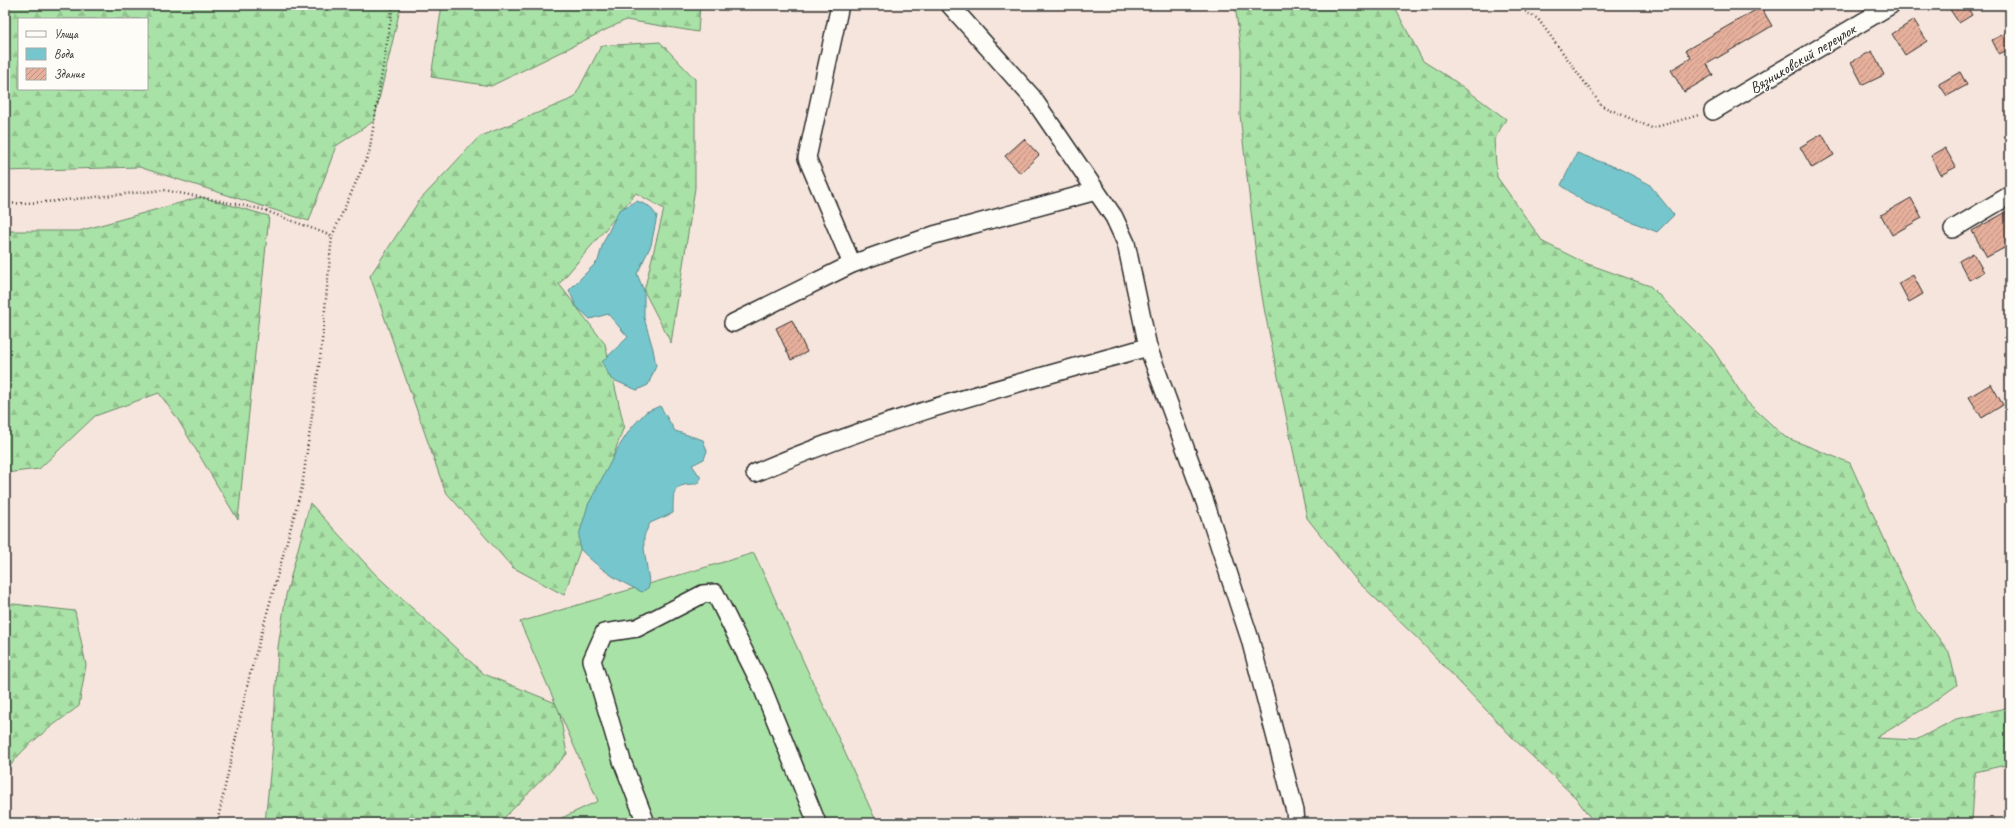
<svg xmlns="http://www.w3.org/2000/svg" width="2015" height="828" viewBox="0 0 2015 828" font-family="Caveat,sans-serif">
  <defs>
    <pattern id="forest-firs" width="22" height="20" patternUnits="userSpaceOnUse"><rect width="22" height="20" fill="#a9e2a6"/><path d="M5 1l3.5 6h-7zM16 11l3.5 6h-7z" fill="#92c28f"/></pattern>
    <pattern id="building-hatch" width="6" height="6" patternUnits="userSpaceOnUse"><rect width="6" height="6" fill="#e6b09c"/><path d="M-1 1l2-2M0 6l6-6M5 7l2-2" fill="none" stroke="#bb8f7f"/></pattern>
  </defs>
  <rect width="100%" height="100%" fill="#f6e5dc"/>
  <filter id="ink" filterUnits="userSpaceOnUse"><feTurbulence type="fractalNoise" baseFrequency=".025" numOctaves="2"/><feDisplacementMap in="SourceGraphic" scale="8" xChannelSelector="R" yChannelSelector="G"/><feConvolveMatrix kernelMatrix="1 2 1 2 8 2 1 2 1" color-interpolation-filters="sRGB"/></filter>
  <g filter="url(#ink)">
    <!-- forest -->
    <g fill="url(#forest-firs)" stroke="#6a8668" fill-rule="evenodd">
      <path d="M5,5h396l-27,116 -38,25 -27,75 -170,-54 -134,4zM19,19h128v70h-128z"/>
      <polygon points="442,5 700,5 698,32 626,20 491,86 431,77"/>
      <polygon points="1235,5 1398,5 1396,10 1423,61 1456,82 1506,119 1494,140 1497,177 1543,242 1585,263 1650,286 1712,348 1747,402 1785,437 1850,463 1915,607 1949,652 1957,685 1925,708 1876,738 1916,740 1956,719 2010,707 2010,764 1975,772 1972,823 1594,823 1576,798 1514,739 1416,637 1357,581 1307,518 1264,308 1257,264 1240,115 1241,51"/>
      <polygon points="660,42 695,79 695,188 671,343 644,291 664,209 636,193 559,284 605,344 624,426 564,595 512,567 445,491 370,276 419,201 479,137 574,98 601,46"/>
      <polygon points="201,197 269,216 238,520 177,418 159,393 95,416 39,469 5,473 5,231 79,231"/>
      <polygon points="310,503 376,575 484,674 558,704 567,754 499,823 265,823 273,744 278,647 286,595"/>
      <path d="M5,603l70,8 11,54 -7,41c-22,17 -64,44 -74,70z"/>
    </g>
    <!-- garden -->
    <polygon fill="#a9e2a6" stroke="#6a8668" points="754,553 877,823 551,823 598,801 520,622"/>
    <!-- water -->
    <g fill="#76c7cd" stroke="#58898c">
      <polygon points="1577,153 1620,169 1649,184 1674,215 1657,232 1584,202 1561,185"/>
      <polygon points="637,201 649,206 657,216 651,245 637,274 644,291 644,318 653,349 656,366 648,385 637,390 611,379 602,362 628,337 608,314 590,319 576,306 569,290 598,261 603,243 619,210"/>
      <path d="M660,406l15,25 28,9 4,11 -3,8 -12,6 9,13 -4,6c-24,0 -24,6 -24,29l-23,10c-2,5 -6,11 -6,15 -1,17 5,33 5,49l-7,5c-24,-11 -44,-24 -62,-43l-1,-14 9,-30 30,-57 13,-20 15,-16z"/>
    </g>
    <!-- building -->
    <g fill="url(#building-hatch)" stroke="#2b2b2b">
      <polygon points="1947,5 1966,5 1972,15 1959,23"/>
      <polygon points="1761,7 1772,26 1707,64 1713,75 1684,92 1671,70 1691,58 1686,50"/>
      <polygon points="1914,20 1927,41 1905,55 1892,34"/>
      <polygon points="2010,31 2010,49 1999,54 1992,40"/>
      <polygon points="1872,51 1884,75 1863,85 1851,62"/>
      <polygon points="1960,72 1967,85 1947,96 1939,84"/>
      <polygon points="1822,134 1834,155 1812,168 1800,147"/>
      <polygon points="1024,139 1039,155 1020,173 1005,156"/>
      <polygon points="1945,148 1956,167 1941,175 1931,156"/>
      <polygon points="1911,198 1922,218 1892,235 1881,215"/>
      <polygon points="2010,210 2010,245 1987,257 1972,231"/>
      <polygon points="1973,253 1984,272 1969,280 1959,261"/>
      <polygon points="1913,275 1923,294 1909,302 1899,283"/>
      <polygon points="792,320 807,352 791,360 776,328"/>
      <polygon points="1991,384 2003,405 1982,418 1969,397"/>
    </g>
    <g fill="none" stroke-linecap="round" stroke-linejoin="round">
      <defs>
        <g id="minor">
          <polyline points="840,5 807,158 852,264"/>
          <polyline points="950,5 1032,97 1114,217 1126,243 1148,347 1205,502 1250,639 1295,811 1296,823"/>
          <polyline points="1713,111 1891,5"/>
          <polyline points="1953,229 2010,195"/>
          <polyline points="733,323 852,264 934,235 1096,191"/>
          <path d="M755,473c126,-55 260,-89 393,-126"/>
          <polyline points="646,823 622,761 592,660 604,633 637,628 703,594 715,593 762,687 817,823"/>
        </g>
      </defs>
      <!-- minor casing -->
      <use href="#minor" stroke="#2b2b2b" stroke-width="20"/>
      <!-- path -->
      <g stroke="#2b2b2b" stroke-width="2.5" stroke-dasharray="1 3" stroke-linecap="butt">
        <polyline points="1515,5 1538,19 1602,106 1652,128 1699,115"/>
        <polyline points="5,204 46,202 164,190 261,209 332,236"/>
        <polyline points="217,823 249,678 302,487 321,351 332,236 369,153 393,5"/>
      </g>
      <!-- minor -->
      <use href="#minor" stroke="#fdfcf7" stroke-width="17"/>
    </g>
  </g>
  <g text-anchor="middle" stroke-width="3" stroke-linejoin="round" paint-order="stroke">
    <!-- street labels -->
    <g font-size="16" fill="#2b2b2b" stroke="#fdfcf7">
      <text transform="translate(1802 58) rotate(-31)" y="6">Вязниковский переулок</text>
    </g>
  </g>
  <!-- margin -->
  <rect width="2015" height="828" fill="none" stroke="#fdfcf7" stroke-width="20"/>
  <rect x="10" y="10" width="1995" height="808" fill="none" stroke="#2b2b2b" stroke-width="1.5" filter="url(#ink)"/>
  <!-- legend -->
  <rect x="18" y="18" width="130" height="72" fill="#fdfcf7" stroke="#a9a8a5"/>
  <rect x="26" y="31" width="20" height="6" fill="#fdfcf7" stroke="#a9a8a5"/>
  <text x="54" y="38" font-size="12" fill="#2b2b2b">Улица</text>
  <rect x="26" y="48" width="20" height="12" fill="#76c7cd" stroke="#a9a8a5"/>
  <text x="54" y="58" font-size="12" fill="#2b2b2b">Вода</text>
  <rect x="26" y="68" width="20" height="12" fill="url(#building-hatch)" stroke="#a9a8a5"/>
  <text x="54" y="78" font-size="12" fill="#2b2b2b">Здание</text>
</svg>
